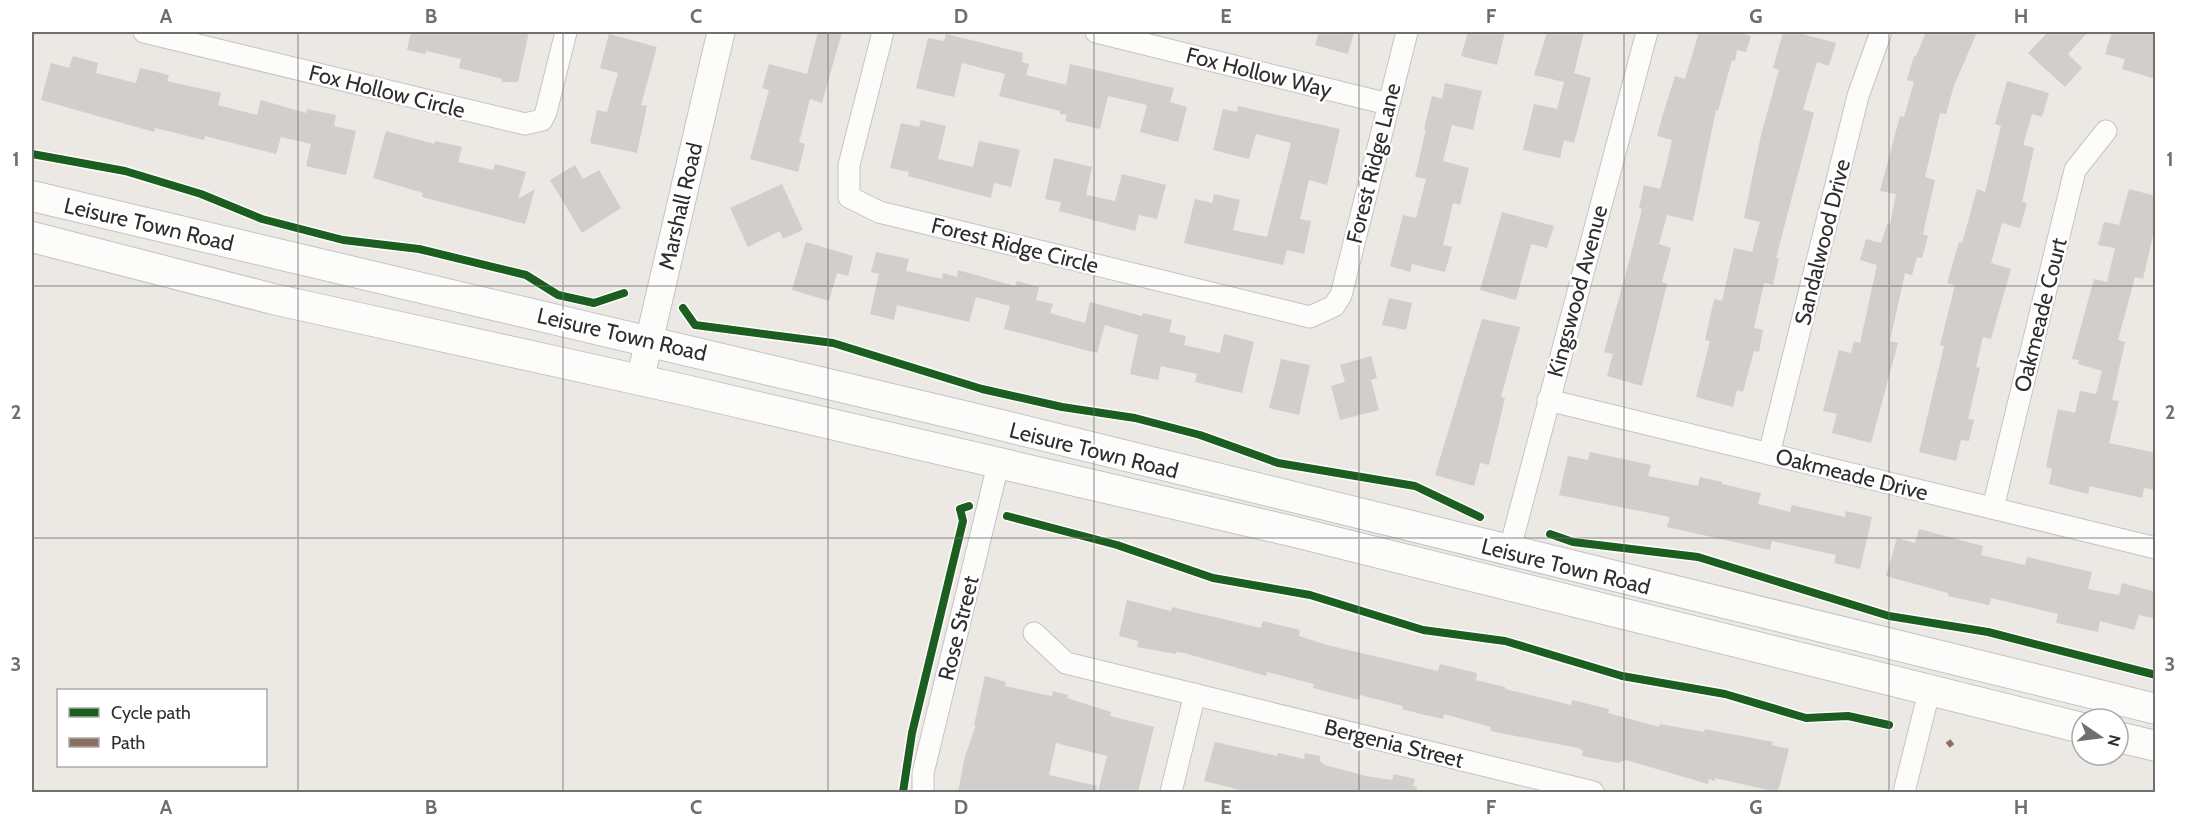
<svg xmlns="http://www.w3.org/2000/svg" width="2187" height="824" viewBox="0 0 2187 824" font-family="Cabin,sans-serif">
  <rect width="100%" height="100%" fill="#ece8e4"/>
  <!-- building -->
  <g fill="#d1cecb">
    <polygon points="411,32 529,32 518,82 502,82 502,79 459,68 461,59 426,51 425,54 407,50"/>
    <polygon points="818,32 842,32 822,103 810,99 799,142 805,144 798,172 750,159 769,90 762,88 769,64 807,74"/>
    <polygon points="1319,32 1354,32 1348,54 1315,45"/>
    <polygon points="1468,32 1505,32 1497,65 1461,56"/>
    <polygon points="1547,32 1584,32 1574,73 1591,78 1574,143 1564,140 1560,158 1523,150 1534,104 1557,109 1564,82 1534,75"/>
    <polygon points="1699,32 1734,32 1751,36 1746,52 1737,50 1735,61 1732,60 1718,111 1716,110 1693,221 1667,215 1659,244 1671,248 1662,282 1667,284 1642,386 1607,376 1613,354 1604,352 1629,262 1642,209 1639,208 1644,185 1660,189 1665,171 1672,140 1657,136 1663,114 1675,76 1685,79"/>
    <polygon points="1783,32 1795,32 1836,43 1829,66 1817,62 1803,109 1814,113 1776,258 1779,258 1773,285 1764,283 1754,328 1763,330 1759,352 1754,351 1743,392 1737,390 1733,407 1696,397 1710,341 1705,340 1714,299 1722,301 1734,248 1752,252 1760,222 1744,218 1761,135 1779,70 1773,68"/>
    <polygon points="1926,32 1977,32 1954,86 1946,114 1940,113 1925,177 1935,180 1923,234 1928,236 1922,258 1917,257 1912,275 1905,273 1890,341 1898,343 1871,443 1832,433 1837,414 1823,411 1839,350 1851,353 1854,341 1860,343 1877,265 1860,260 1866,239 1881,243 1887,224 1890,225 1896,194 1880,191 1900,116 1904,117 1914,82 1907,80 1914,56 1916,56"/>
    <polygon points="2048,32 2088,32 2068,54 2082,68 2065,87 2028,53"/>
    <polygon points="2112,32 2156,32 2156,79 2122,69 2125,59 2105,54"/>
    <polygon points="609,34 657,47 641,105 647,106 637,153 590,143 597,110 607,112 618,73 600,68"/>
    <polygon points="946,34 1023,53 1022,62 1029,64 1026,75 1066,85 1070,64 1174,88 1170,102 1187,107 1178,142 1140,132 1147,105 1108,96 1100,129 1065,121 1067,115 1060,114 1060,111 999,96 1005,74 962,63 954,97 916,88 928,38 944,41"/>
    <polygon points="73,56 98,63 96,73 136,83 140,68 169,75 167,81 221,93 218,105 257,115 261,100 306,113 307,109 336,115 334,126 356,131 346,175 306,166 311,144 281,137 276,154 205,136 204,140 155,128 154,132 41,100 51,63 69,68"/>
    <polygon points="2007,81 2049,93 2042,117 2032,114 2023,145 2034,148 2022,202 2027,203 2020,228 2002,223 1991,263 2011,269 1991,339 1983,337 1976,367 1980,368 1968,419 1974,420 1969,441 1961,440 1956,461 1919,452 1944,346 1940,345 1955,285 1947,283 1959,242 1962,243 1977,189 1985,192 2001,126 1995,124"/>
    <polygon points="1445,83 1482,91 1473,130 1452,125 1443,161 1469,168 1460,205 1453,203 1443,245 1452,247 1445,272 1412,264 1410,272 1390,266 1403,215 1416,218 1426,179 1415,177 1426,129 1424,129 1432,96 1442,99"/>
    <polygon points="1238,106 1340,129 1327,185 1309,180 1300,219 1311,221 1304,254 1287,250 1283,265 1184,243 1195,199 1212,203 1214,194 1240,200 1233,230 1267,237 1291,143 1256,134 1249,159 1213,150 1223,109 1237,112"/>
    <polygon points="921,120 946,126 938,159 973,167 979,141 1020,150 1011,187 994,183 991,198 908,176 909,172 890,168 901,123 919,127"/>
    <polygon points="386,131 434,144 435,141 462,147 458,162 493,170 495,164 526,172 518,199 535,189 525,224 422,197 423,193 373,178"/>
    <polygon points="1054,158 1092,167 1086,195 1115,201 1122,174 1166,185 1157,219 1139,215 1135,231 1059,211 1061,202 1045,199"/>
    <polygon points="575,165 583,179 599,170 621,208 582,233 550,180"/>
    <polygon points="782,184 803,230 783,239 780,231 748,247 730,208"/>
    <polygon points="2129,189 2156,196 2156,223 2143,279 2135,277 2118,340 2125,342 2112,400 2119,401 2109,443 2156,453 2156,490 2144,488 2142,498 2090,486 2088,494 2049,484 2052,469 2046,467 2058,409 2075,413 2080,391 2096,394 2102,371 2078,364 2079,360 2072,359 2094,279 2107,282 2115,248 2098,245 2104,222 2119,225"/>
    <polygon points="1502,212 1554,226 1547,248 1531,244 1516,300 1480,290"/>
    <polygon points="806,242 853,256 848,276 837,273 829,301 792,290"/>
    <polygon points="876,252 909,259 906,271 942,279 943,273 957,277 958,270 1015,286 1017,281 1039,287 1036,300 1053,304 1050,313 1085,323 1090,302 1142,316 1143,313 1172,320 1169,332 1186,336 1184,345 1220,353 1224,334 1254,342 1242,393 1195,382 1197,374 1161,366 1158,380 1130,374 1138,335 1105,325 1097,353 1004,329 1010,306 976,297 969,322 897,305 894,320 870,314 879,274 871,272"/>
    <polygon points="1389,298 1412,303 1406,330 1382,325"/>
    <polygon points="1482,319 1520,327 1501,397 1505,398 1489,465 1480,463 1474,486 1435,475"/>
    <polygon points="1371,356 1377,378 1371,380 1379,410 1340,420 1331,386 1345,382 1340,365"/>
    <polygon points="1281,359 1310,365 1299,415 1269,408"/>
    <polygon points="1590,452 1651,465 1648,476 1698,486 1700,477 1722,482 1722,484 1761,493 1758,504 1790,512 1792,505 1845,517 1846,511 1872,517 1860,569 1834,563 1836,555 1772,541 1770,550 1667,527 1670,517 1559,495 1568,456 1588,460"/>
    <polygon points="1919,529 1983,546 1981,555 2025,565 2027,557 2092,572 2088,589 2119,595 2122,583 2156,592 2156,619 2139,615 2134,630 2100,621 2098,632 2056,623 2058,614 1991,598 1989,605 1948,596 1948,593 1886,576 1897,538 1915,543"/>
    <polygon points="1127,600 1171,611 1172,607 1261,628 1263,621 1300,630 1299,636 1327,645 1438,671 1440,664 1477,673 1476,680 1505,687 1505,689 1571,705 1572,700 1609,709 1608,713 1659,727 1660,724 1704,732 1705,729 1773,742 1772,745 1789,749 1780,784 1777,792 1715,778 1715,781 1709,779 1708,784 1626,760 1618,763 1582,756 1583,751 1578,748 1490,731 1491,727 1444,714 1443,719 1421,714 1402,709 1403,706 1360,695 1359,700 1313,688 1314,684 1267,672 1266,676 1184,653 1176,652 1176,654 1137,647 1138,641 1119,636"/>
    <polygon points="985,676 1006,682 1005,686 1046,695 1052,696 1053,691 1068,695 1067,698 1111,712 1110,716 1154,727 1138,792 1098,792 1107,756 1056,743 1049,775 1097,786 1096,792 958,792 965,756 976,725 974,725"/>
    <polygon points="1215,742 1277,756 1278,753 1304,759 1305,753 1320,756 1320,761 1325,765 1366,776 1392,780 1394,774 1415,779 1413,786 1417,787 1416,792 1249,792 1204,781"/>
  </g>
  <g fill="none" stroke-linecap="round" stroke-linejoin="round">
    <defs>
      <g id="minor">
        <polyline points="144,32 525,124 542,120 546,112 566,32"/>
        <polyline points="883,32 849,165 849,197 879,212 1310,317 1334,306 1341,295 1407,32"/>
        <polyline points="1096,32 1388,104"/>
        <polyline points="1548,400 2156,548"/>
        <polyline points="1769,454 1858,96 1881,32"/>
        <polyline points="1993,508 2075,170 2106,131"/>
        <polyline points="1509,552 1647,32"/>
        <polyline points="1034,633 1066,663 1593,792"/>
        <polyline points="923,792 923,773 998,465"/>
        <polyline points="1171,792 1195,694"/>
        <polyline points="1904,792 1929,692"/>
      </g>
      <polyline id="tertiary" points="640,380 721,32"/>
      <g id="secondary">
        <polyline points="32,196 968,417 2156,709"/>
        <polyline points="32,237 273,299 685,390 1295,532 2082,728"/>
        <polyline points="2118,737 2156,746"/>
      </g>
    </defs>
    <!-- minor casing -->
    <use href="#minor" stroke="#c5c4c5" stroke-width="23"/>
    <!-- tertiary casing -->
    <use href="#tertiary" stroke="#c5c4c5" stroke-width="29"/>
    <!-- secondary casing -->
    <use href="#secondary" stroke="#c5c4c5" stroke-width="32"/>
    <!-- minor -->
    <use href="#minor" stroke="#fcfcfb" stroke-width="21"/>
    <!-- tertiary -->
    <use href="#tertiary" stroke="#fcfcfb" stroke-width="27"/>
    <!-- secondary -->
    <use href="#secondary" stroke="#fcfcfb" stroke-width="30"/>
    <!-- quiet -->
    <polyline stroke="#8d6e63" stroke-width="6" stroke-dasharray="12 6" stroke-linecap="butt" points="1948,741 1952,746"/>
    <defs>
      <g id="cycleway">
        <polyline points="32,154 125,171 201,194 262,219 343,240 419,249 526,275 558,295 594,303 624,293"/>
        <polyline points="683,308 695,325 833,343 982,389 1062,407 1135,418 1200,435 1278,463 1415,486 1480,517"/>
        <polyline points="1007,516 1117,545 1213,578 1310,595 1423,630 1505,641 1622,676 1725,694 1806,718 1848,716 1889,725"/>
        <polyline points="1550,534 1573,542 1698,557 1889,616 1988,632 2156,675"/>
        <polyline points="903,792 912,733 963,521 960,509 969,506"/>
      </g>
    </defs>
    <!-- cycleway casing -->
    <use href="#cycleway" stroke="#fff" stroke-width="11"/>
    <!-- cycleway -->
    <use href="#cycleway" stroke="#1b5e20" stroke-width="8"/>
  </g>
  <!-- grid -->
  <path fill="none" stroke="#706f6e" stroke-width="1.5" stroke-opacity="0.55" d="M298,32v760M563,32v760M828,32v760M1094,32v760M1359,32v760M1624,32v760M1889,32v760M32,286h2124M32,538h2124"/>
  <g text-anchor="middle" stroke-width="5" stroke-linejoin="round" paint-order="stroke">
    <!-- street labels -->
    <g font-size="22" fill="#2e2e2e" stroke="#fff">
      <text transform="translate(1259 72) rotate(14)" y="8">Fox Hollow Way</text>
      <text transform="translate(387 91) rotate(14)" y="8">Fox Hollow Circle</text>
      <text transform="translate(1373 163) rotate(-76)" y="8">Forest Ridge Lane</text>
      <text transform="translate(680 206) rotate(-77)" y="8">Marshall Road</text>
      <text transform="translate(149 224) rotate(13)" y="8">Leisure Town Road</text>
      <text transform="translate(1822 242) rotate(-76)" y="8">Sandalwood Drive</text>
      <text transform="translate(1015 245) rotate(14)" y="8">Forest Ridge Circle</text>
      <text transform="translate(1577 291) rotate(-75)" y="8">Kingswood Avenue</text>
      <text transform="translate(2040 315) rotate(-76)" y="8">Oakmeade Court</text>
      <text transform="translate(622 334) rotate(13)" y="8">Leisure Town Road</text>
      <text transform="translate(1094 450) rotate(14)" y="8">Leisure Town Road</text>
      <text transform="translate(1852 474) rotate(14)" y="8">Oakmeade Drive</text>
      <text transform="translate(1566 566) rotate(14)" y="8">Leisure Town Road</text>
      <text transform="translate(958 628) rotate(-76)" y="8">Rose Street</text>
      <text transform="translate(1394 743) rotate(14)" y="8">Bergenia Street</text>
    </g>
  </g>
  <!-- border -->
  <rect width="2187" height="824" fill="none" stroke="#ffffff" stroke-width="66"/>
  <!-- legend -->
  <rect x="57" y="689" width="210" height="78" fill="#ffffff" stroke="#ababab" stroke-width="1.5"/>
  <rect x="69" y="708" width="30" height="9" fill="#1b5e20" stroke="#ababab" stroke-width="1.5"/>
  <text x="111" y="719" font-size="18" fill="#2e2e2e">Cycle path</text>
  <rect x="69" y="738" width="30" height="9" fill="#8d6e63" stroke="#ababab" stroke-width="1.5"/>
  <text x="111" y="749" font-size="18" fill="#2e2e2e">Path</text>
  <!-- north arrow -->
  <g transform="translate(2100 737) rotate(104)"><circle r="28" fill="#ffffff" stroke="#ababab" stroke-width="1.5"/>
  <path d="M0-4.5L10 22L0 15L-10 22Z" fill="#706f6e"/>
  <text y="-9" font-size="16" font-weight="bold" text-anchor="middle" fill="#2e2e2e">N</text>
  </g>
  <rect x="33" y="33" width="2121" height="758" fill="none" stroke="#706f6e" stroke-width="2"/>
  <g font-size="20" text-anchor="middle" font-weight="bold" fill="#706f6e">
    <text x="166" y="23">A</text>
    <text x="431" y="23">B</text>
    <text x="696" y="23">C</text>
    <text x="961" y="23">D</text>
    <text x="1226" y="23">E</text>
    <text x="1491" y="23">F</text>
    <text x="1756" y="23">G</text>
    <text x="2021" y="23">H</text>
    <text x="16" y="166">1</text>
    <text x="2170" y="166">1</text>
    <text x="16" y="419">2</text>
    <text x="2170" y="419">2</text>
    <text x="16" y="671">3</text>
    <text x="2170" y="671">3</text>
    <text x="166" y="814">A</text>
    <text x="431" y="814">B</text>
    <text x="696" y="814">C</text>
    <text x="961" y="814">D</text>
    <text x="1226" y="814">E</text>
    <text x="1491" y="814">F</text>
    <text x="1756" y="814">G</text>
    <text x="2021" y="814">H</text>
  </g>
</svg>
